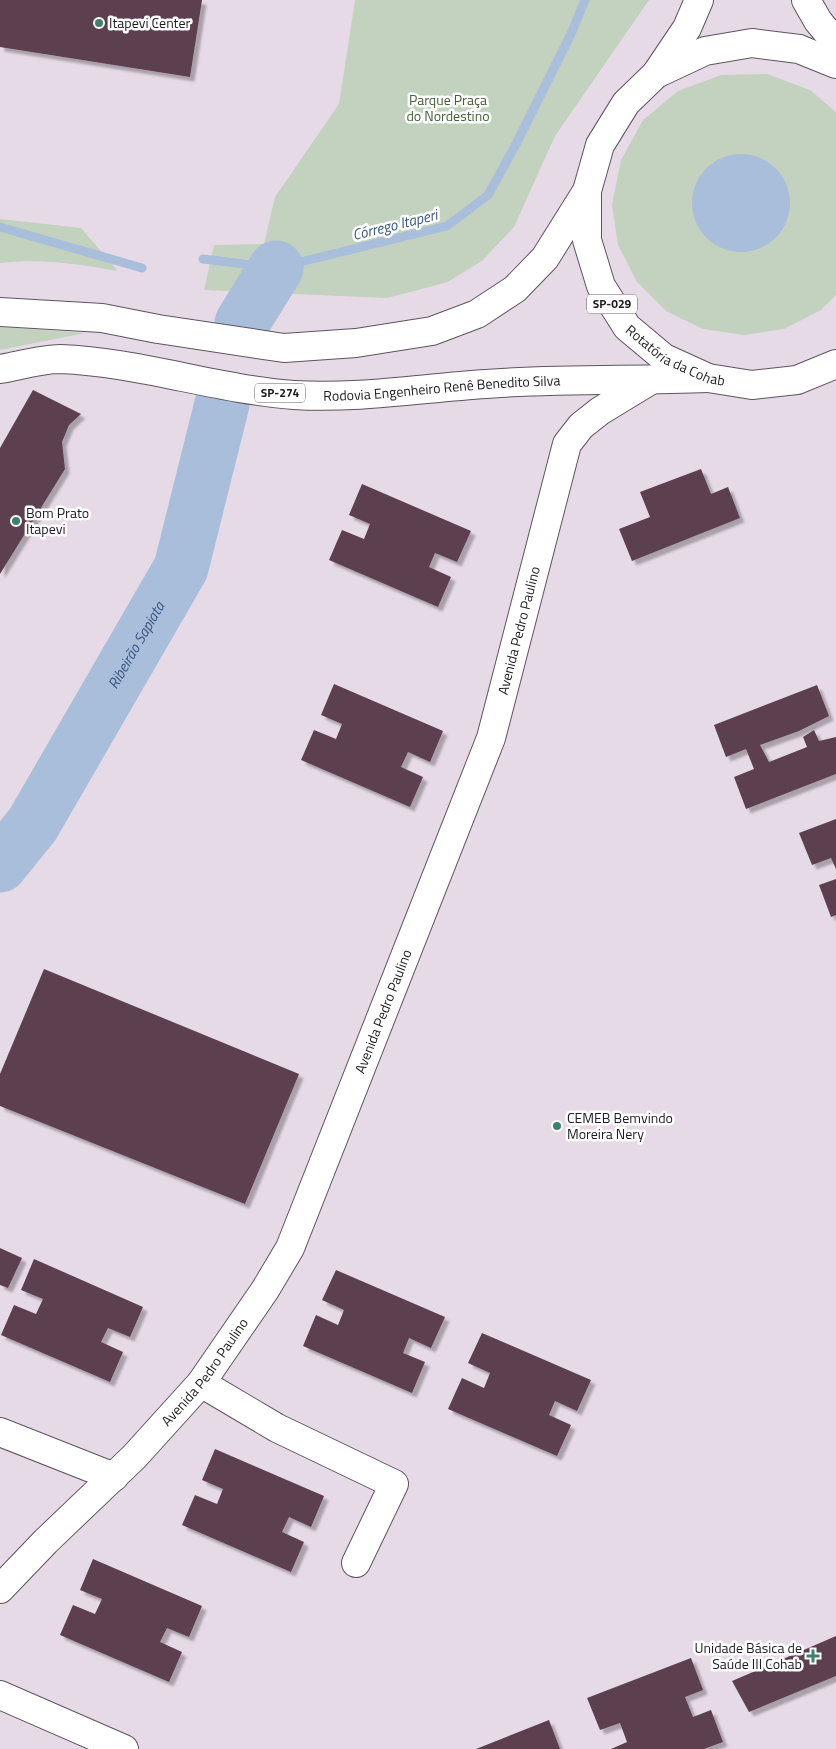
<svg xmlns="http://www.w3.org/2000/svg" width="836" height="1749" viewBox="0 0 836 1749" font-family="'Titillium Web',sans-serif">
  <defs>
    <filter id="shadow"><feDropShadow dx="4.5" dy="4.5" stdDeviation="1" flood-color="#0004"/></filter>
  </defs>
  <rect width="100%" height="100%" fill="#e6dae7"/>
  <!-- green -->
  <g fill="#c3d2be">
    <polygon points="355,0 649,0 555,136 514,227 483,260 448,282 387,298 204,290 214,245 264,244 275,197 339,104"/>
    <polygon points="767,74 810,90 836,112 836,295 821,310 784,329 744,335 703,329 666,311 637,282 618,245 612,205 621,160 643,120 678,91 721,75"/>
    <path d="M0,219l81,9 37,43c-39,-7 -78,-13 -118,-8z"/>
    <polygon points="0,327 85,333 0,350"/>
  </g>
  <!-- water -->
  <circle fill="#a9bedb" cx="741" cy="203" r="49"/>
  <g fill="none" stroke-linecap="round" stroke-linejoin="round">
    <!-- stream -->
    <g stroke="#a9bedb" stroke-width="9">
      <polyline points="0,227 142,268"/>
      <polyline points="203,259 276,268 447,226 488,195 515,146 571,34 585,0"/>
    </g>
    <!-- river -->
    <g stroke="#a9bedb" stroke-width="55">
      <polyline points="242,323 276,268"/>
      <path id="s1" d="M0,865l33,-41 148,-256 41,-164"/>
    </g>
  </g>
  <!-- building -->
  <g fill="#5c4050" filter="url(#shadow)">
    <polygon points="0,0 202,0 190,77 0,47"/>
    <polygon points="33,390 81,414 69,425 62,442 65,469 0,574 0,448"/>
    <polygon points="701,469 711,494 728,487 740,518 632,561 619,529 650,517 640,492"/>
    <polygon points="362,484 471,531 457,562 435,553 429,567 451,577 438,607 329,560 342,530 364,539 370,524 349,515"/>
    <polygon points="334,684 443,731 430,762 408,752 401,767 423,777 410,807 301,760 314,730 336,739 342,724 321,715"/>
    <polygon points="817,685 829,716 799,731 760,745 769,762 807,747 803,737 814,730 819,741 836,737 836,774 746,809 734,777 754,769 746,749 726,757 714,725"/>
    <polygon points="836,819 836,869 831,858 812,865 799,833"/>
    <polygon points="836,879 836,915 831,917 819,885"/>
    <polygon points="44,969 299,1074 245,1204 0,1106 0,1074"/>
    <polygon points="0,1248 22,1258 8,1288 0,1285"/>
    <polygon points="34,1259 143,1307 130,1337 108,1328 101,1342 123,1352 110,1382 1,1335 14,1305 36,1314 43,1299 21,1290"/>
    <polygon points="336,1270 445,1317 431,1348 409,1338 403,1353 425,1362 412,1393 303,1346 316,1315 338,1325 344,1310 322,1300"/>
    <polygon points="482,1333 591,1380 577,1411 555,1401 549,1415 571,1425 557,1456 448,1409 462,1378 484,1388 490,1373 468,1363"/>
    <polygon points="215,1449 324,1496 311,1527 289,1517 282,1532 304,1542 291,1572 182,1525 195,1495 217,1504 223,1489 202,1480"/>
    <polygon points="93,1559 202,1606 189,1637 167,1628 160,1642 182,1652 169,1682 60,1635 73,1605 95,1614 102,1599 80,1590"/>
    <polygon points="836,1636 836,1676 749,1712 732,1681"/>
    <polygon points="691,1658 703,1690 685,1697 693,1717 711,1710 723,1742 704,1749 611,1749 627,1742 620,1723 600,1730 587,1698"/>
    <polygon points="549,1720 560,1749 476,1749"/>
  </g>
  <g fill="none" stroke-linecap="round" stroke-linejoin="round">
    <defs>
      <g id="minor">
        <polyline points="201,1383 277,1428 394,1484 356,1563"/>
        <polyline points="0,1432 114,1477"/>
        <polyline points="0,1695 124,1749"/>
      </g>
      <g id="major">
        <polyline points="0,312 102,318 158,329 284,348 356,343 432,331 477,314 515,289 545,258 587,191"/>
        <path id="s2" d="M0,369c18,-3 42,-10 60,-10 79,3 155,30 234,36 63,4 129,-7 192,-11 74,-6 148,-3 222,-6"/>
        <path id="s3" d="M0,1589l46,-48 88,-84 67,-74 64,-93 25,-42 201,-510 76,-294 14,-18 19,-15 51,-31"/>
      </g>
      <g id="highway">
        <polyline points="806,0 818,21 836,43"/>
        <path id="s4" d="M836,64l-37,-15 -47,-6 -47,8 -49,23 -30,29 -26,42 -13,46v49l14,46 26,41 37,31 44,20 44,7 45,-5 39,-16"/>
        <polyline points="656,74 687,28 699,0"/>
      </g>
    </defs>
    <!-- minor casing -->
    <use href="#minor" stroke="#5e545f" stroke-width="30"/>
    <!-- major casing -->
    <use href="#major" stroke="#5e545f" stroke-width="30"/>
    <!-- highway casing -->
    <use href="#highway" stroke="#5e545f" stroke-width="30"/>
    <!-- minor -->
    <use href="#minor" stroke="#fff" stroke-width="28"/>
    <!-- major -->
    <use href="#major" stroke="#fff" stroke-width="28"/>
    <!-- highway -->
    <use href="#highway" stroke="#fff" stroke-width="28"/>
  </g>
  <!-- markers -->
  <g fill="#3f7f6d" stroke="#fff" stroke-width="2">
    <circle cx="99" cy="23" r="5"/>
    <circle cx="16" cy="521" r="5"/>
    <circle cx="557" cy="1126" r="5"/>
    <path d="M810.5 1648.5h5v5h5v5h-5v5h-5v-5h-5v-5h5z"/>
  </g>
  <g text-anchor="middle" stroke-width="5" stroke-linejoin="round" paint-order="stroke">
    <!-- shield labels -->
    <g fill="#fff" stroke="#625f63" stroke-width="1">
      <rect x="587" y="294.5" width="50" height="19" rx="4"/>
      <rect x="255" y="383.5" width="50" height="19" rx="4"/>
    </g>
    <g font-size="12" font-weight="bold" fill="#1f1b20">
      <text x="612" y="308">SP-029</text>
      <text x="280" y="397">SP-274</text>
    </g>
    <!-- poi labels -->
    <g font-size="14" fill="#1f1b20" stroke="#fff" text-anchor="start">
      <text x="109" y="28">Itapevi Center</text>
      <text x="26" y="518">Bom Prato<tspan x="26" dy="16">Itapevi</tspan></text>
      <text x="567" y="1123">CEMEB Bemvindo<tspan x="567" dy="16">Moreira Nery</tspan></text>
      <text x="802" y="1653" text-anchor="end">Unidade Básica de<tspan x="802" dy="16">Saúde III Cohab</tspan></text>
    </g>
    <!-- park labels -->
    <g font-size="14" fill="#436135" stroke="#fff">
      <text x="448" y="105">Parque Praça<tspan x="448" dy="16">do Nordestino</tspan></text>
    </g>
    <!-- street labels -->
    <g font-size="14" fill="#1f1b20" stroke="#fff">
      <text dy="5" stroke="none"><textPath href="#s4" startOffset="531">Rotatória da Cohab</textPath></text>
      <text dy="5" stroke="none"><textPath href="#s2" startOffset="446">Rodovia Engenheiro Renê Benedito Silva</textPath></text>
      <text dy="5" stroke="none"><textPath href="#s3" startOffset="1109">Avenida Pedro Paulino</textPath></text>
      <text dy="5" stroke="none"><textPath href="#s3" startOffset="704">Avenida Pedro Paulino</textPath></text>
      <text dy="5" stroke="none"><textPath href="#s3" startOffset="299">Avenida Pedro Paulino</textPath></text>
    </g>
    <!-- water labels -->
    <g font-size="15" font-style="italic" fill="#385780" stroke="#fff">
      <text transform="translate(395 225) rotate(-14)" y="5">Córrego Itaperi</text>
      <text dy="5" stroke="none"><textPath href="#s1" startOffset="259">Ribeirão Sapiata</textPath></text>
    </g>
  </g>
</svg>
